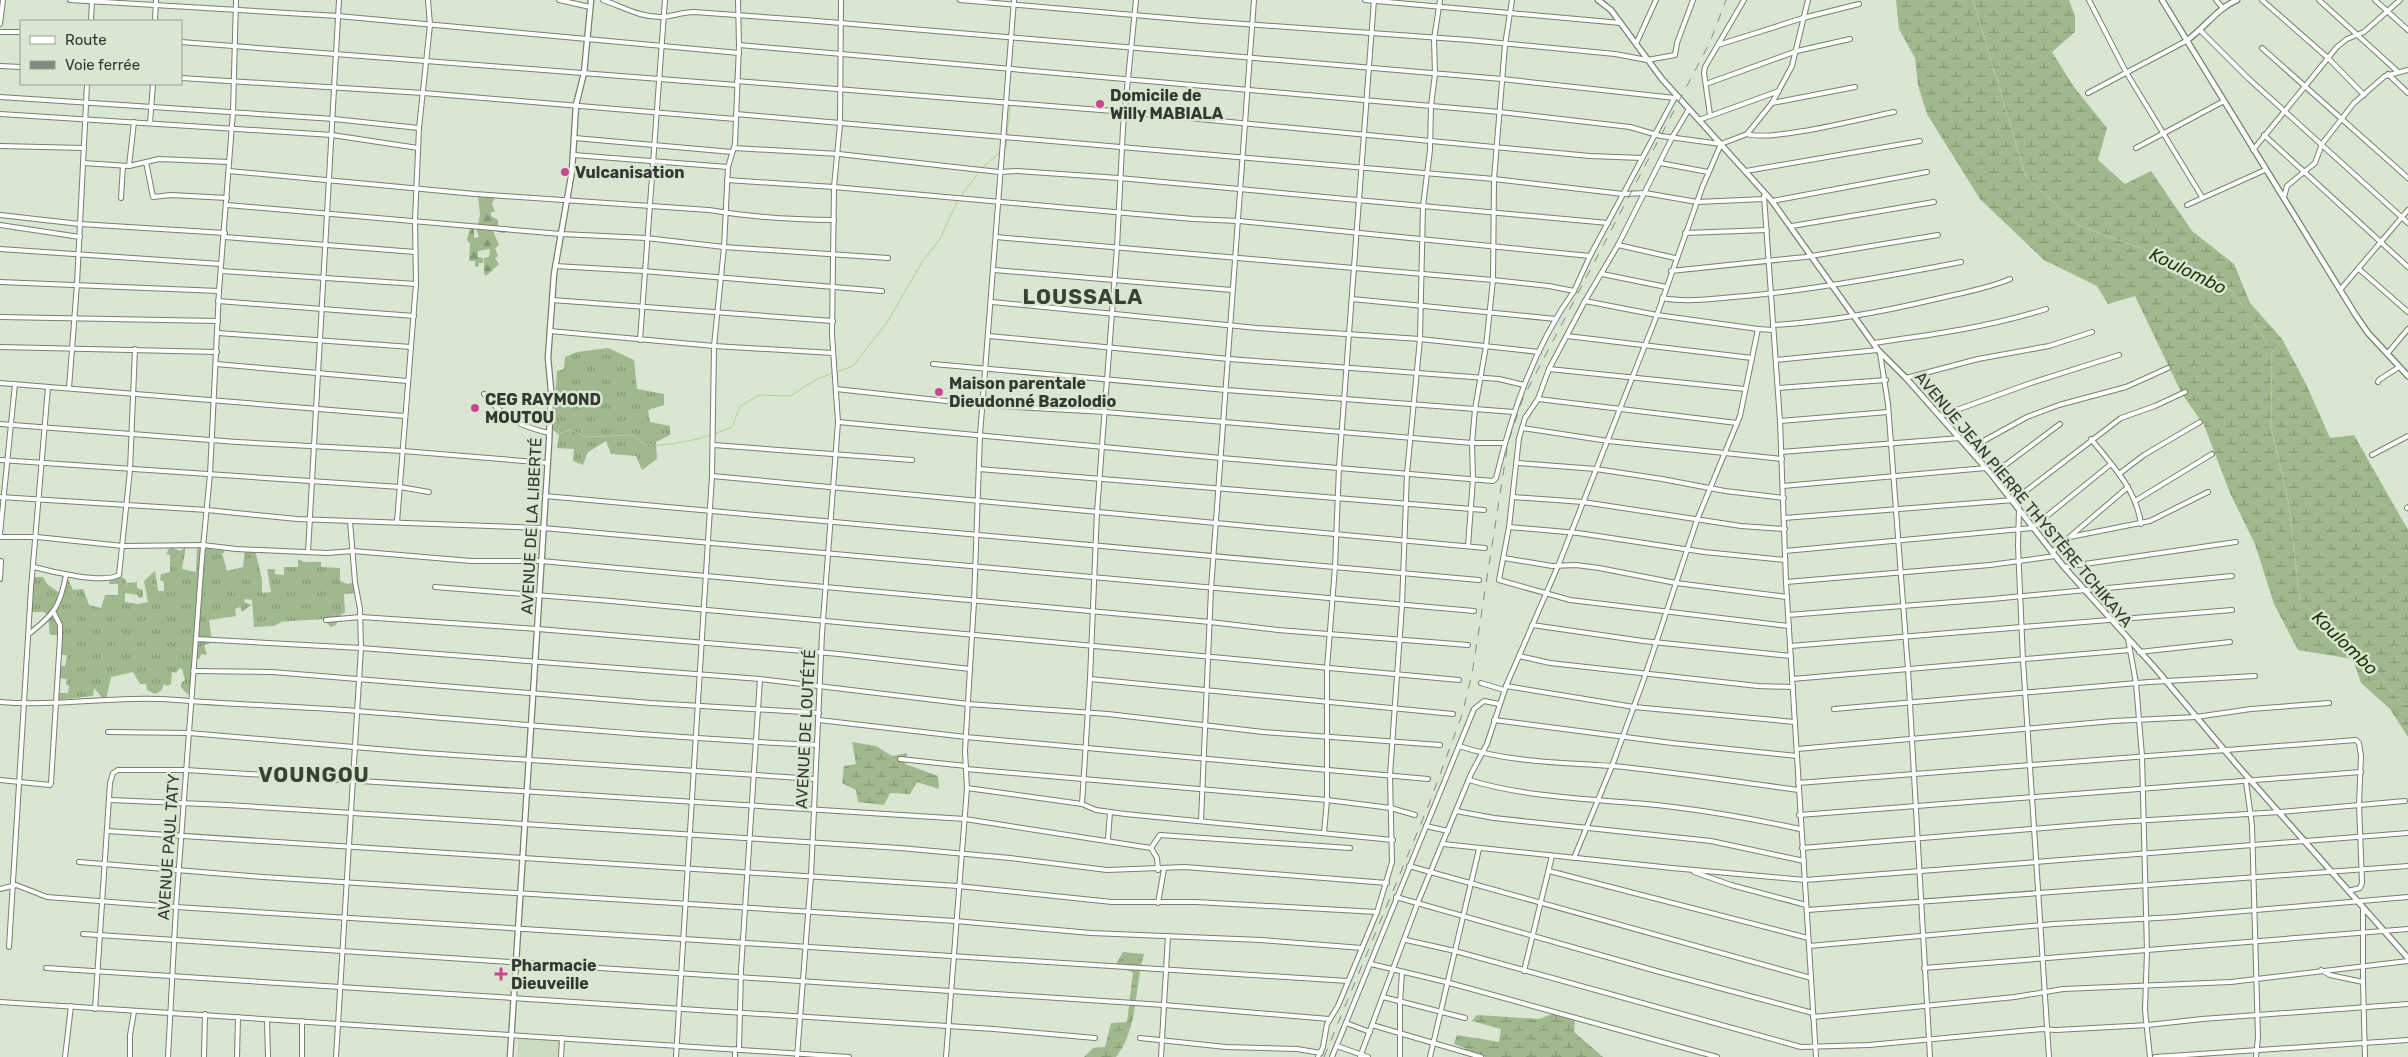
<svg xmlns="http://www.w3.org/2000/svg" width="2408" height="1057" viewBox="0 0 2408 1057" font-family="Rubik,sans-serif">
  <defs>
    <pattern id="grass-tufts" width="24" height="20" patternUnits="userSpaceOnUse" patternTransform="scale(1.25)"><rect width="24" height="20" fill="#a0b88d"/><path d="M3 7l-1-3M5 7V3M7 7l1-3M15 17l-1-3M17 17v-4M19 17l1-3" fill="none" stroke="#839774"/></pattern>
    <pattern id="forest-firs" width="22" height="20" patternUnits="userSpaceOnUse" patternTransform="scale(1.25)"><rect width="22" height="20" fill="#a0b88d"/><path d="M5 1l3.5 6h-7zM16 11l3.5 6h-7z" fill="#839774"/></pattern>
    <pattern id="wetland-marsh" width="20" height="14" patternUnits="userSpaceOnUse" patternTransform="scale(1.25)"><rect width="20" height="14" fill="#a0b88d"/><path d="M1 5h8M5 5V1M11 12h8M15 12V8" fill="none" stroke="#839774"/></pattern>
  </defs>
  <rect width="100%" height="100%" fill="#d9e6d1"/>
  <!-- built -->
  <polygon fill="#cbdbbf" points="518,1038 560,1041 559,1057 517,1057"/>
  <!-- grass -->
  <g fill="url(#grass-tufts)">
    <polygon points="608,348 634,360 637,389 664,394 664,405 648,410 650,422 670,426 670,435 656,442 657,459 642,470 636,456 611,454 606,441 588,452 583,465 573,461 574,449 557,448 559,435 553,430 557,371 564,369 565,357 577,352"/>
    <polygon points="197,546 202,546 201,580 206,546 213,547 213,550 215,550 215,547 225,548 224,553 222,553 227,571 243,567 245,549 255,550 262,579 262,593 271,592 267,569 275,569 275,574 284,575 284,567 298,567 298,559 304,562 321,562 321,567 340,568 340,581 347,584 357,582 357,593 344,594 345,613 341,614 341,622 337,622 336,625 331,627 326,622 327,619 291,621 281,622 274,626 254,627 252,600 245,599 244,602 251,605 242,612 240,607 235,609 236,616 209,620 212,640 221,638 223,640 204,645 207,655 201,654 200,658 196,660 188,695 181,687 181,683 185,680 182,669 180,668 176,673 172,672 171,684 167,686 164,684 161,691 155,694 147,690 146,684 140,684 133,672 111,677 106,699 103,699 94,688 93,696 58,700 57,693 68,693 69,686 66,684 67,679 59,678 60,666 65,666 67,655 61,655 59,635 50,635 48,617 44,612 30,612 34,577 43,577 47,584 61,594 62,577 67,577 73,590 83,589 89,605 101,608 105,595 118,595 118,584 109,584 110,578 122,577 126,580 127,589 127,583 137,582 137,588 143,590 143,597 138,598 138,595 125,593 125,602 138,604 148,602 144,581 155,571 158,591 164,591 164,582 160,580 161,574 170,572 170,555 166,554 170,547 180,551 186,547 182,569 196,572"/>
  </g>
  <!-- forest -->
  <polygon fill="url(#forest-firs)" points="493,195 495,198 492,203 495,212 491,212 491,216 498,220 498,226 504,226 505,233 493,231 499,245 495,248 498,256 495,258 499,264 486,276 484,273 484,258 489,257 490,249 478,251 478,257 483,258 483,263 479,263 479,266 475,267 475,261 469,261 470,244 467,240 470,228 474,228 474,238 479,237 476,229 480,228 478,225 480,214 478,196"/>
  <!-- wetland -->
  <g fill="url(#wetland-marsh)">
    <polygon points="1896,0 2069,0 2075,16 2075,32 2052,52 2074,87 2107,128 2098,160 2125,184 2151,171 2192,231 2234,264 2250,303 2282,339 2306,384 2330,438 2354,435 2408,530 2408,737 2390,709 2361,683 2353,659 2298,650 2274,604 2255,544 2230,493 2204,425 2182,394 2135,296 2108,304 2097,286 2044,260 1980,199 1927,114 1918,85 1915,58 1899,29"/>
    <polygon points="852,742 876,746 892,756 907,753 905,764 938,776 939,789 917,782 910,794 890,793 884,805 858,802 856,790 842,783 844,766 856,764"/>
    <path d="M1123,952l21,2c-10,35 -5,73 -28,103h-32l9,-9 12,-1 6,-24 16,-1 6,-49 -17,-9z"/>
    <polygon points="1552,1014 1575,1020 1574,1032 1603,1057 1486,1057 1454,1044 1457,1035 1499,1042 1501,1029 1472,1021 1477,1015 1539,1019"/>
  </g>
  <g fill="none" stroke-linecap="round" stroke-linejoin="round">
    <!-- stream -->
    <g stroke="#aed094" stroke-width="1">
      <polyline points="1973,0 2026,177 2078,225 2156,254 2232,291 2272,350 2271,427 2289,505 2300,601 2366,659 2402,704 2408,704"/>
      <polyline points="1007,136 1010,106"/>
      <polyline points="1004,149 1006,147 1007,139"/>
      <polyline points="981,169 1000,152"/>
      <polyline points="960,197 979,172"/>
      <path d="M558,434l13,-4 15,7 47,-2c2,2 6,7 9,8 16,6 53,-3 69,-8"/>
      <polyline points="714,434 732,427 740,406 759,395 790,396 817,379 853,366 888,321 922,262 940,239 958,200"/>
    </g>
    <defs>
      <g id="minor">
        <polyline points="70,0 338,16 739,53"/>
        <polyline points="559,0 590,7"/>
        <path d="M603,0c20,7 38,18 60,17 10,-1 20,-5 31,-5l111,8 697,59 173,19"/>
        <polyline points="960,0 1203,21 1469,40 1615,54 1647,60 1675,55 1677,43 1693,0"/>
        <polyline points="1365,0 1621,23"/>
        <polyline points="2089,0 2126,72 2202,197"/>
        <polyline points="2216,0 2222,7"/>
        <polyline points="2262,0 2328,58 2364,95"/>
        <polyline points="2319,0 2397,71"/>
        <polyline points="2375,0 2408,30"/>
        <polyline points="91,21 92,1"/>
        <polyline points="155,21 156,0"/>
        <polyline points="0,24 3,0"/>
        <polyline points="2201,31 2249,79 2408,223"/>
        <polyline points="0,32 21,32"/>
        <polyline points="181,42 737,85"/>
        <polyline points="1636,44 1656,0"/>
        <polyline points="739,45 1500,112 1630,127 1661,136 1721,144 1747,134 1772,103 1792,66 1808,0"/>
        <polyline points="1718,45 1803,18 1859,4"/>
        <polyline points="2262,48 2408,178"/>
        <polyline points="0,66 21,67"/>
        <polyline points="2388,74 2408,93"/>
        <polyline points="181,78 423,93 735,119"/>
        <polyline points="737,81 1125,112 1590,156 1642,158"/>
        <polyline points="1706,84 1797,51 1850,39"/>
        <polyline points="2088,93 2186,41"/>
        <polyline points="0,97 334,119 419,128"/>
        <polyline points="1772,103 1855,87"/>
        <polyline points="1689,109 1673,136 1618,245 1585,301 1549,369 1538,399 1525,418 1519,438 1509,527 1499,580 1570,600 1789,626"/>
        <polyline points="0,114 332,135 418,148"/>
        <polyline points="736,114 1494,179 1623,194 1645,193 1697,202 1764,199"/>
        <polyline points="1710,115 1704,73 1705,67 1744,0"/>
        <polyline points="1699,120 1779,91"/>
        <polyline points="150,123 153,84"/>
        <path d="M1747,134c25,8 117,-16 147,-22"/>
        <polyline points="2264,135 2408,267"/>
        <polyline points="575,138 732,152"/>
        <polyline points="0,146 84,148"/>
        <polyline points="734,148 839,154 999,172 1017,171 1119,178 1608,223"/>
        <polyline points="2136,148 2224,101"/>
        <polyline points="2253,150 2337,47 2347,39 2364,32 2400,0"/>
        <polyline points="574,155 728,167"/>
        <polyline points="146,162 153,197 171,195 227,198"/>
        <polyline points="83,163 129,166 159,159 229,162"/>
        <polyline points="1660,163 1708,172"/>
        <polyline points="129,166 134,122"/>
        <path d="M229,171l246,23 234,16c41,7 83,10 125,10"/>
        <polyline points="1746,171 1920,141"/>
        <polyline points="727,180 834,187 1193,219 1239,221 1590,256"/>
        <polyline points="1764,196 1780,421 1786,582 1816,1057"/>
        <polyline points="2284,197 2287,186 2315,163 2322,144 2354,103 2385,76 2408,70"/>
        <polyline points="121,198 123,166"/>
        <polyline points="1772,201 1927,172"/>
        <polyline points="227,205 561,234 646,238 724,247 888,258"/>
        <polyline points="2187,205 2265,170"/>
        <polyline points="0,215 80,224 225,233"/>
        <polyline points="0,225 80,237"/>
        <polyline points="1792,226 1934,202"/>
        <polyline points="1685,233 1767,230"/>
        <polyline points="225,237 415,252"/>
        <polyline points="996,237 1493,280 1549,286 1574,291 1590,256 1675,97"/>
        <polyline points="1618,245 1675,258"/>
        <polyline points="0,249 221,264"/>
        <polyline points="555,266 643,271 882,291"/>
        <polyline points="2359,269 2408,312"/>
        <polyline points="994,270 1232,290"/>
        <polyline points="221,271 416,284"/>
        <polyline points="1671,271 1805,257 1938,235"/>
        <polyline points="1602,274 1666,287"/>
        <polyline points="0,282 219,291"/>
        <polyline points="2340,290 2408,210"/>
        <path d="M1662,298c27,5 57,0 84,-2 73,-7 144,-20 215,-34"/>
        <polyline points="1352,299 1556,319"/>
        <polyline points="552,300 833,321"/>
        <polyline points="218,301 414,316"/>
        <polyline points="1585,301 1657,315 1758,329"/>
        <polyline points="992,302 1257,328 1420,339 1539,352"/>
        <polyline points="0,317 218,321"/>
        <path d="M1773,325c56,-3 109,-13 163,-26 25,-6 51,-10 74,-20"/>
        <polyline points="550,331 714,346 833,353"/>
        <polyline points="218,333 411,347"/>
        <polyline points="989,336 1229,359 1499,379 1524,385"/>
        <polyline points="1567,336 1752,358"/>
        <polyline points="640,340 665,0"/>
        <path d="M1873,343c58,-8 117,-16 173,-34"/>
        <polyline points="0,347 217,352"/>
        <polyline points="1880,353 1888,404 1908,669 1930,1057"/>
        <polyline points="2387,354 2408,329"/>
        <polyline points="1776,360 1878,350"/>
        <polyline points="216,364 407,381"/>
        <polyline points="933,364 1226,390 1514,412"/>
        <polyline points="1549,369 1745,389"/>
        <polyline points="1906,378 1978,359 2049,346 2092,332"/>
        <polyline points="2378,382 2379,380 2399,367"/>
        <polyline points="0,383 405,416"/>
        <polyline points="69,388 77,284 87,84"/>
        <polyline points="1778,388 1886,380"/>
        <polyline points="836,389 983,405 1105,412 1472,443 1504,443"/>
        <path d="M484,394c18,22 37,33 65,39"/>
        <polyline points="1538,399 1737,423"/>
        <polyline points="1940,416 2031,383 2119,355"/>
        <polyline points="1780,421 1888,412"/>
        <path d="M838,422l383,36 272,23 3,-3c16,-66 38,-131 78,-187"/>
        <polyline points="0,424 237,442 403,451 548,463"/>
        <polyline points="1522,428 1608,441 1782,459"/>
        <path d="M2091,439c21,26 45,50 50,85"/>
        <polyline points="713,445 912,460"/>
        <polyline points="1969,449 2027,417 2059,405 2126,387 2168,368"/>
        <polyline points="1781,452 1960,438"/>
        <polyline points="2372,455 2408,436"/>
        <polyline points="0,460 400,487 429,492"/>
        <polyline points="1518,463 1596,469 1662,479 1725,491 1784,498"/>
        <polyline points="979,469 1484,510"/>
        <polyline points="2119,474 2144,455 2200,422"/>
        <polyline points="1992,475 2060,424"/>
        <polyline points="712,476 1485,548"/>
        <polyline points="1783,486 1986,468"/>
        <polyline points="545,496 1479,580"/>
        <polyline points="0,497 207,510 297,519 543,528 1474,611"/>
        <polyline points="1513,497 1583,502 1741,526 1785,529"/>
        <polyline points="2135,501 2212,454"/>
        <polyline points="2019,508 2018,546 2023,660 2049,1057"/>
        <polyline points="2407,508 2408,507"/>
        <polyline points="1784,518 2014,500 2121,418 2155,406 2185,392"/>
        <polyline points="397,522 416,284 415,220 419,128 430,25 428,0"/>
        <polyline points="1509,527 1578,533 1704,552 1785,560"/>
        <polyline points="0,534 15,384"/>
        <polyline points="0,537 37,537 123,546 203,545 236,549 327,553 353,551 471,561 541,561 1210,622 1278,630 1468,645"/>
        <polyline points="2070,537 2150,521 2208,492"/>
        <polyline points="1468,546 1473,479 1472,443 1475,409 1486,346 1493,280 1494,179 1505,45 1512,0"/>
        <polyline points="1785,551 2032,528 2111,464"/>
        <polyline points="308,552 339,0"/>
        <polyline points="2052,552 2128,487"/>
        <polyline points="1504,558 1552,566 1576,565 1599,568 1676,583 1787,597"/>
        <path d="M34,567c18,5 69,17 85,8l11,-105 5,-121"/>
        <polyline points="2064,567 2236,542"/>
        <polyline points="0,579 1,561"/>
        <polyline points="1786,582 1990,565 2055,556"/>
        <polyline points="435,587 611,601 1459,680"/>
        <polyline points="1788,615 1992,599 2232,576"/>
        <polyline points="326,620 361,617 538,629 839,654 970,669"/>
        <polyline points="1532,625 1643,641 1791,656"/>
        <path d="M29,634c25,-20 31,-27 37,-59"/>
        <polyline points="196,639 361,648 760,679 968,704 1108,714 1263,732 1440,745"/>
        <polyline points="2128,639 2136,683 2142,756 2147,951 2145,1010 2150,1057"/>
        <polyline points="1790,646 2232,610"/>
        <polyline points="2139,652 2230,642"/>
        <polyline points="1519,656 1550,663 1758,686 1793,687"/>
        <polyline points="193,671 272,672 651,703 819,713"/>
        <polyline points="1090,679 1453,714"/>
        <polyline points="1792,679 2130,650"/>
        <polyline points="1481,683 1504,690"/>
        <polyline points="1506,686 1634,707 1795,722"/>
        <path d="M0,702c59,5 117,-7 177,-2 60,5 120,6 180,11 154,12 306,27 460,34"/>
        <polyline points="1834,709 2149,682 2255,676"/>
        <polyline points="819,720 966,737 1428,779"/>
        <polyline points="1494,720 1672,743 1797,756"/>
        <polyline points="108,732 189,733 425,753 815,779"/>
        <path d="M1459,746c51,17 102,16 154,20 62,6 124,16 186,24"/>
        <polyline points="1797,749 2113,721 2196,717 2251,709 2329,703"/>
        <polyline points="900,759 966,766"/>
        <polyline points="966,769 1327,800 1391,808 1415,815"/>
        <polyline points="0,780 50,785 51,783 60,638 60,625 54,613"/>
        <path d="M1469,780c55,17 120,19 177,24 52,5 103,14 154,25"/>
        <polyline points="2246,782 2252,825 2258,1037 2256,1057"/>
        <polyline points="1798,783 2356,740 2359,743 2361,756 2359,804 2362,883 2360,888 2348,891"/>
        <polyline points="967,788 1082,804 1096,810 1125,814 1393,840"/>
        <polyline points="110,800 227,805 900,848 1010,858 1107,870 1185,867 1387,883"/>
        <polyline points="1082,804 1090,679 1097,512 1117,247 1123,128 1136,0"/>
        <polyline points="1456,811 1494,818 1711,841 1804,861"/>
        <polyline points="1799,815 2361,772"/>
        <polyline points="1201,821 1211,589 1254,0"/>
        <polyline points="1426,826 1448,831"/>
        <polyline points="107,831 958,886 1112,902 1196,902 1377,912"/>
        <polyline points="1324,833 1327,800 1327,668 1335,567 1339,467 1374,0"/>
        <polyline points="1108,839 1110,812"/>
        <polyline points="1443,844 1672,868 1805,880 2408,833"/>
        <polyline points="1151,848 1160,835 1350,848"/>
        <polyline points="1802,848 2117,822 2280,812 2405,801"/>
        <polyline points="1574,858 1612,766 1644,679 1697,520 1740,416 1758,329 1773,330"/>
        <polyline points="79,862 263,877 955,921 1091,933 1261,940 1362,948"/>
        <polyline points="1409,866 1811,978"/>
        <polyline points="1549,871 1808,938"/>
        <polyline points="1694,872 1731,885 1806,905"/>
        <polyline points="0,889 16,885 47,897 176,907 1348,981"/>
        <polyline points="1396,897 1660,972 1813,1013"/>
        <polyline points="1158,903 1164,869"/>
        <polyline points="2363,908 2363,982 2365,1057"/>
        <polyline points="1807,910 2408,866"/>
        <polyline points="83,934 1164,1005 1329,1019"/>
        <polyline points="1406,940 1455,951 1801,1047 1869,1045 2042,1029 2056,1030 2148,1025 2202,1019 2408,1004"/>
        <polyline points="1809,946 2054,924 2174,917 2408,897"/>
        <polyline points="9,947 31,588 48,387"/>
        <polyline points="1371,964 1446,982 1717,1057"/>
        <polyline points="46,968 994,1029 1095,1038"/>
        <polyline points="1924,968 2408,929"/>
        <polyline points="2321,970 2330,975 2363,982"/>
        <polyline points="1524,971 1552,856"/>
        <polyline points="1383,997 1465,1018"/>
        <polyline points="0,1002 849,1057"/>
        <polyline points="95,1009 110,783 113,773 118,770 186,770 965,819 1151,848 1157,858 1158,870"/>
        <polyline points="1813,1017 2015,997 2063,989 2231,982 2408,961"/>
        <polyline points="267,1020 268,1057"/>
        <polyline points="1346,1023 1370,1032"/>
        <polyline points="1372,1025 1481,1057"/>
        <polyline points="1140,1038 1226,1047 1297,1049 1321,1053"/>
        <polyline points="1337,1046 1368,1057"/>
        <polyline points="739,1050 741,970 760,679"/>
        <polyline points="65,1057 71,1006"/>
        <polyline points="130,1057 130,1035 134,1012"/>
        <polyline points="168,1057 176,907 202,558 210,474 219,291 233,112 236,0"/>
        <polyline points="204,1057 205,1014"/>
        <polyline points="237,1057 238,1017"/>
        <polyline points="302,1057 302,1021"/>
        <polyline points="336,1057 361,648 360,609 355,582 350,521"/>
        <polyline points="561,1057 562,1038"/>
        <polyline points="676,1057 712,476 714,346 724,247 728,167 735,144 739,45 738,0"/>
        <polyline points="735,1057 735,1049"/>
        <polyline points="797,1057 811,876 822,634 838,422 832,335 834,187 840,124 841,0"/>
        <polyline points="946,1057 967,788 965,751 974,602 980,435 1014,0"/>
        <polyline points="1161,1057 1168,936"/>
        <polyline points="1318,1057 1323,1047 1327,1024 1338,1006 1377,912 1392,862 1390,775 1402,605 1407,473 1420,339 1423,206 1430,150 1431,106 1435,74 1434,39 1440,0"/>
        <polyline points="1332,1057 1474,709 1484,701 1499,704"/>
        <polyline points="1360,1057 1418,902 1471,774 1487,744 1506,686 1558,566 1657,315 1702,188 1721,144"/>
        <polyline points="1400,1057 1400,1002 1402,972"/>
        <polyline points="1430,1057 1479,849"/>
        <polyline points="2155,1057 2408,1040"/>
      </g>
      <g id="tertiary">
        <polyline points="1598,0 1611,10 1662,79 1772,201 1878,350 1906,378 1992,475 2064,567 2155,668 2237,765 2408,958"/>
        <polyline points="2162,0 2355,314 2368,333 2408,376"/>
        <path d="M2186,41c19,-13 30,-32 51,-41"/>
        <polyline points="510,1057 549,443 551,390 548,358 554,274 572,171 576,105 584,73 591,0"/>
      </g>
    </defs>
    <!-- minor casing -->
    <use href="#minor" stroke="#76816e" stroke-width="6"/>
    <!-- tertiary casing -->
    <use href="#tertiary" stroke="#76816e" stroke-width="7"/>
    <!-- minor -->
    <use href="#minor" stroke="#fff" stroke-width="4"/>
    <!-- tertiary -->
    <use href="#tertiary" stroke="#fff" stroke-width="4.5"/>
    <!-- rail -->
    <polyline stroke="#818a7c" stroke-width="1" stroke-dasharray="9 9" stroke-linecap="butt" points="1324,1057 1429,804 1462,715 1472,674 1508,443 1523,398 1710,42 1726,0"/>
  </g>
  <!-- markers -->
  <g fill="#c9478f" stroke="#d9e6d1" stroke-width="2">
    <circle cx="1100" cy="104" r="5"/>
    <circle cx="565" cy="172" r="5"/>
    <circle cx="939" cy="392" r="5"/>
    <circle cx="475" cy="408" r="5"/>
    <path d="M498.5 966.5h5v5h5v5h-5v5h-5v-5h-5v-5h5z"/>
  </g>
  <g text-anchor="middle" stroke-width="5" stroke-linejoin="round" paint-order="stroke">
    <!-- poi labels -->
    <g font-size="16" font-weight="bold" fill="#333830" stroke="#d9e6d1" text-anchor="start">
      <text x="1110" y="101">Domicile de<tspan x="1110" dy="18">Willy MABIALA</tspan></text>
      <text x="575" y="178">Vulcanisation</text>
      <text x="949" y="389">Maison parentale<tspan x="949" dy="18">Dieudonné Bazolodio</tspan></text>
      <text x="485" y="405">CEG RAYMOND<tspan x="485" dy="18">MOUTOU</tspan></text>
      <text x="511" y="971">Pharmacie<tspan x="511" dy="18">Dieuveille</tspan></text>
    </g>
    <!-- street labels -->
    <g font-size="16" fill="#333830" stroke="#d9e6d1">
      <text transform="translate(2024 499) rotate(50)" y="6">AVENUE JEAN PIERRE THYSTÈRE TCHIKAYA</text>
      <text transform="translate(531 526) rotate(-87)" y="6">AVENUE DE LA LIBERTÉ</text>
      <text transform="translate(805 729) rotate(-87)" y="6">AVENUE DE LOUTÉTÉ</text>
      <text transform="translate(168 847) rotate(-86)" y="6">AVENUE PAUL TATY</text>
    </g>
    <!-- water labels -->
    <g font-size="18" font-style="italic" fill="#22370c" stroke="#d9e6d1">
      <text transform="translate(2188 271) rotate(26)" y="6">Koulombo</text>
      <text transform="translate(2345 643) rotate(44)" y="6">Koulombo</text>
    </g>
    <!-- district labels -->
    <g font-size="21" font-weight="bold" letter-spacing="1" fill="#3a4332" stroke="#d9e6d1">
      <text x="1083" y="304">LOUSSALA</text>
      <text x="314" y="782">VOUNGOU</text>
    </g>
  </g>
  <!-- legend -->
  <rect x="20" y="20" width="162" height="65" fill="#d9e6d1" stroke="#97a091"/>
  <rect x="30" y="36" width="25" height="8" fill="#ffffff" stroke="#97a091"/>
  <text x="65" y="45" font-size="15" fill="#333830">Route</text>
  <rect x="30" y="61" width="25" height="8" fill="#818a7c" stroke="#97a091"/>
  <text x="65" y="70" font-size="15" fill="#333830">Voie ferrée</text>
</svg>
